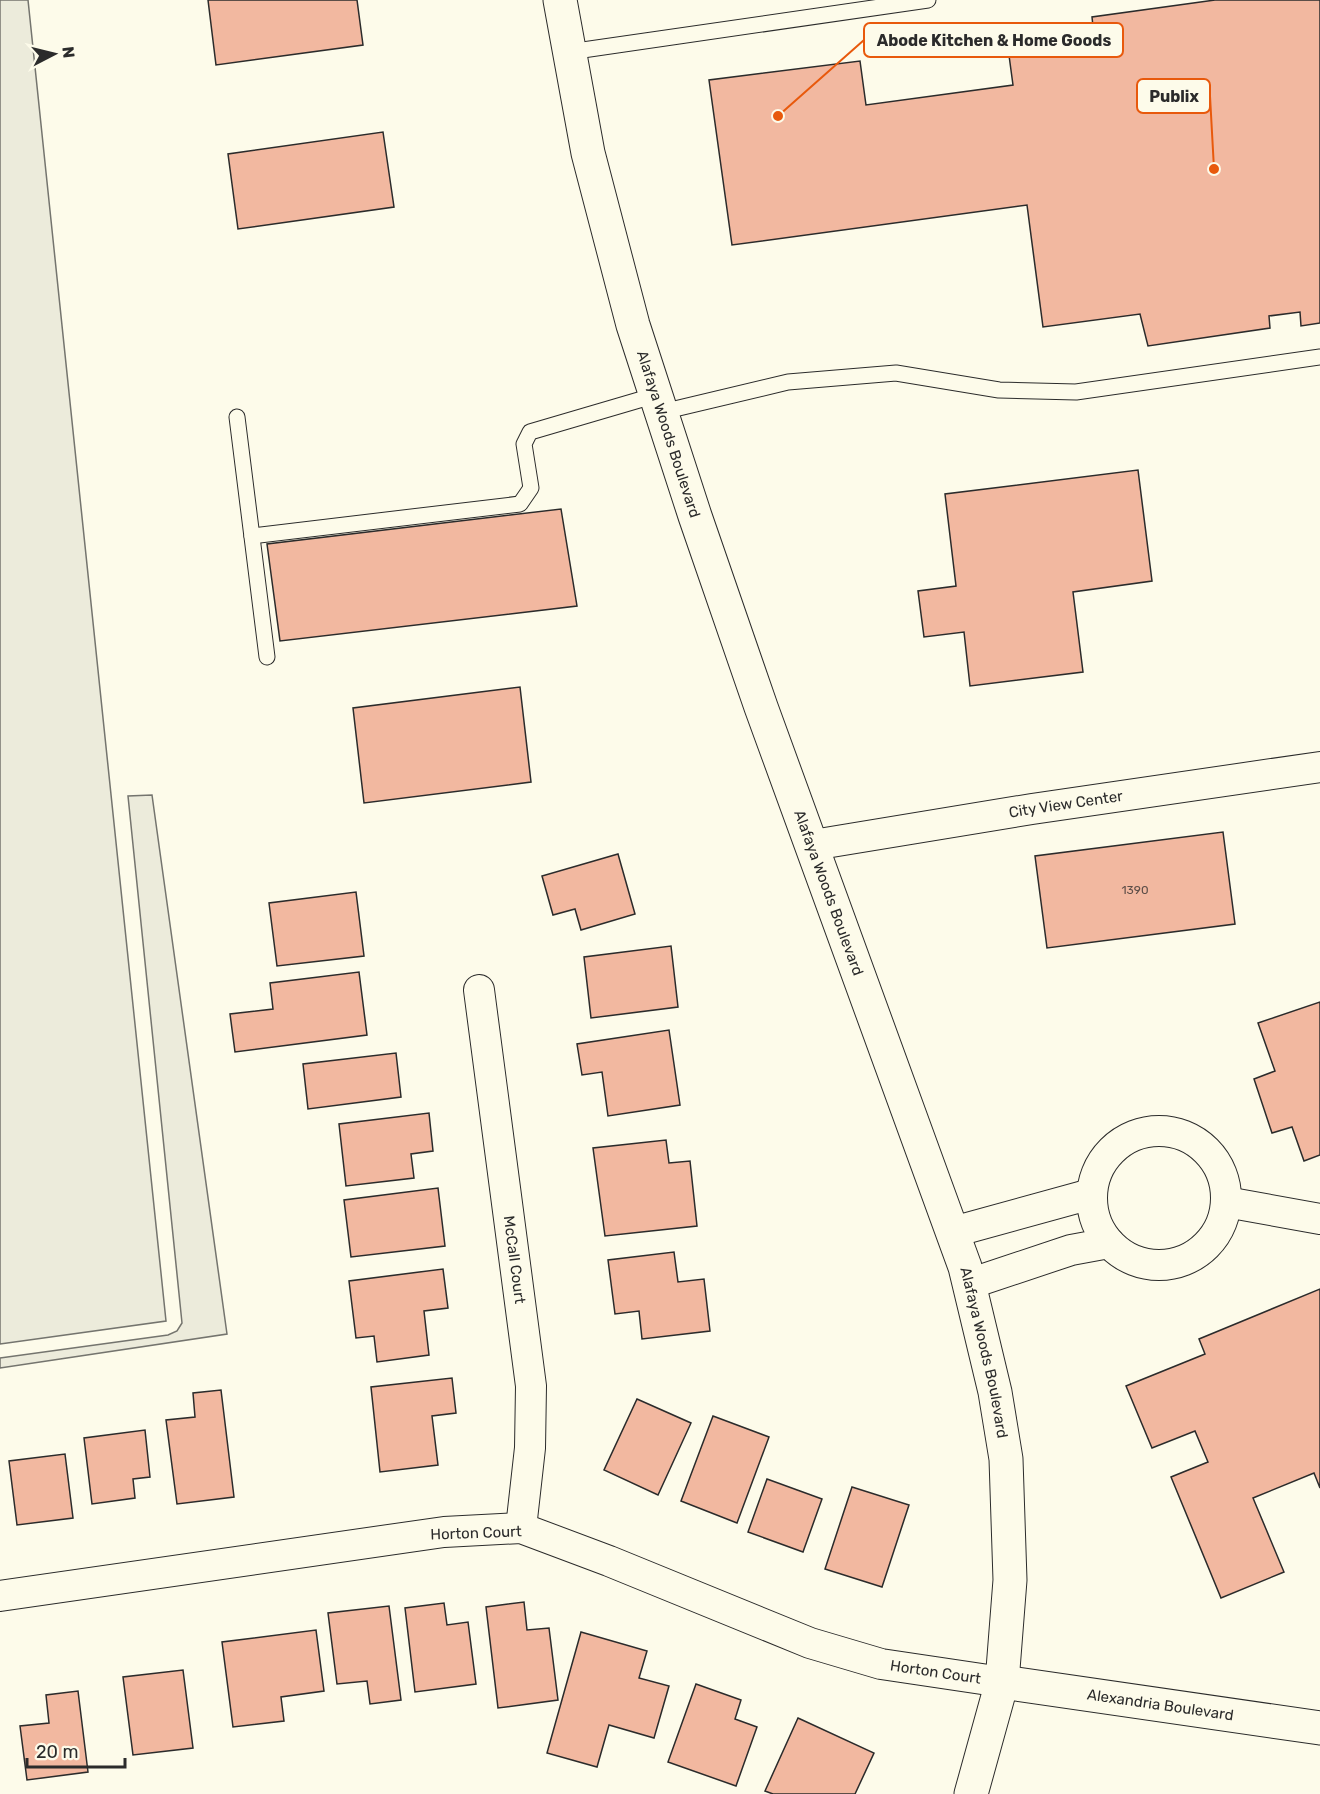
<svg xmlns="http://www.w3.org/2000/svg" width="1320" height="1794" viewBox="0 0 1320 1794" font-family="Rubik,sans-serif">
  <rect width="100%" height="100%" fill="#fdfbea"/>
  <!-- green -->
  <g fill="#ecebdb" stroke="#74746e" stroke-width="1.5">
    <polygon points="0,0 28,0 166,1321 0,1344"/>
    <polygon points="152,795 227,1334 0,1368 0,1358 168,1335 177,1331 182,1323 128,796"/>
  </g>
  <!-- building -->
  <g fill="#f2b8a0" stroke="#2b2b2b" stroke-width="1.5">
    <polygon points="208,0 357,0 363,45 216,65"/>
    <polygon points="1215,0 1320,0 1320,323 1301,326 1300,312 1269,316 1270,328 1148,346 1140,314 1043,327 1027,205 732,245 709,80 860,61 866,105 1013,85 1008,48 1094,36 1092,17"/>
    <polygon points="383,132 394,207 238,229 228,154"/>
    <polygon points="1138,470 1152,581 1073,592 1083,672 970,686 964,632 924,637 918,591 956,586 945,494"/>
    <polygon points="561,509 577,606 280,641 267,544"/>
    <polygon points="520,687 531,782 364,803 353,708"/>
    <polygon points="1223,832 1235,924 1047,948 1035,856"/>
    <polygon points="618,854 635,914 581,930 575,909 553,915 542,876"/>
    <polygon points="356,892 364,956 277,966 269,903"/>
    <polygon points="671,946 678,1007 591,1018 584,957"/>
    <polygon points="359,972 367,1035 235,1052 230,1014 273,1009 270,983"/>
    <polygon points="1320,1002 1320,1155 1304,1161 1292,1127 1272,1133 1254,1079 1275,1071 1258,1023"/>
    <polygon points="669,1030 680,1105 608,1116 602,1072 582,1075 577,1044"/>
    <polygon points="396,1053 401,1097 308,1109 303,1064"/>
    <polygon points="429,1113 433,1151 411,1154 414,1178 346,1186 339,1124"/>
    <polygon points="666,1140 669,1163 690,1161 697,1226 605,1236 593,1148"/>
    <polygon points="438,1188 445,1246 351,1257 344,1200"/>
    <polygon points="674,1252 678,1282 704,1279 710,1331 642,1339 639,1311 615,1314 608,1260"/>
    <polygon points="443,1269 448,1308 424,1311 429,1355 377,1362 374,1336 356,1338 349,1281"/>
    <polygon points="1320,1289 1320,1488 1314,1473 1253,1498 1284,1572 1221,1598 1171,1477 1208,1462 1195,1431 1152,1448 1126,1386 1205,1354 1199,1339"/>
    <polygon points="452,1378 456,1413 432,1416 438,1465 380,1472 371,1387"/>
    <polygon points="221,1390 234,1497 177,1504 166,1420 195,1417 193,1393"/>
    <polygon points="637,1399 691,1423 658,1495 604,1470"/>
    <polygon points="713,1416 769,1437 737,1523 681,1501"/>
    <polygon points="145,1430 150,1477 133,1479 135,1498 92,1504 84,1438"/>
    <polygon points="65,1454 73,1518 17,1525 9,1461"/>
    <polygon points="767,1479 822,1499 803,1552 748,1532"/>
    <polygon points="852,1487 909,1505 882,1587 825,1569"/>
    <polygon points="524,1602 527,1630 549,1628 558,1700 498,1708 486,1607"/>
    <polygon points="444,1603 447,1625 468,1622 476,1684 415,1692 405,1608"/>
    <polygon points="389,1606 401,1700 370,1704 367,1681 337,1684 328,1613"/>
    <polygon points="316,1630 324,1691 281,1697 284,1721 233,1727 222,1642"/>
    <polygon points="581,1632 647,1651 639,1678 669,1686 654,1738 609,1725 597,1767 547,1753"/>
    <polygon points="183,1670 193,1748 133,1755 123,1677"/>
    <polygon points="696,1684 741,1700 735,1719 757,1727 736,1786 668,1762"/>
    <polygon points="78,1691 88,1772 27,1780 20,1726 49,1723 46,1695"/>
    <polygon points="798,1718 874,1753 855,1794 773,1794 765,1791"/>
  </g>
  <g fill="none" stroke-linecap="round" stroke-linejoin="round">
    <defs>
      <g id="service">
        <polyline points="569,52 928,0"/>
        <polyline points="662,412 788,382 896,373 999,390 1076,392 1320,357"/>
        <polyline points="237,417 267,657"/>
        <polyline points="252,536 520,504 531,488 524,444 530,432 656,395"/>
      </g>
      <g id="minor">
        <path id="s1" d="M813,845l219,-36 288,-42"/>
        <path id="s2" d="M479,990l52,396 -1,62 -9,80"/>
        <circle cx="1159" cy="1198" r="67"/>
        <polyline points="1226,1202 1320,1219"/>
        <polyline points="953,1232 1091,1194"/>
        <polyline points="969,1284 1071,1250 1109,1243"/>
        <path id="s3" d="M0,1596l444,-64 77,-4 88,33 201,82 71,21 121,18"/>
      </g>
      <g id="tertiary">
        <path id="s4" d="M560,0l28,153 45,172 62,191 66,191 204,560 30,125 11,67 4,121 -8,102 -31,112"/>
        <path id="s5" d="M1002,1682l318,46"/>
      </g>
    </defs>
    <!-- service casing -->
    <use href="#service" stroke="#2b2b2b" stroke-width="17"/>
    <!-- minor casing -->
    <use href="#minor" stroke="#2b2b2b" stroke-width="32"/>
    <!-- tertiary casing -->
    <use href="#tertiary" stroke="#2b2b2b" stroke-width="35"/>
    <!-- service -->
    <use href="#service" stroke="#fdfbea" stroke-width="15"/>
    <!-- minor -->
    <use href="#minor" stroke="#fdfbea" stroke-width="30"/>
    <!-- tertiary -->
    <use href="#tertiary" stroke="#fdfbea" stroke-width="33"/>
  </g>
  <g text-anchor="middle" stroke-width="4.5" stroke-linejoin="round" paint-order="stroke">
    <!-- number labels -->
    <g font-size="12" fill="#5d4e48">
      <text x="1135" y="894">1390</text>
    </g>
    <!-- street labels -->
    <g font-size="15" fill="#2b2b2b" stroke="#fdfbea">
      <text dy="5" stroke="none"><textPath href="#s4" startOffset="448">Alafaya Woods Boulevard</textPath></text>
      <text dy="5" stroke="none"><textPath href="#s1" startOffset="256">City View Center</textPath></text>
      <text dy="5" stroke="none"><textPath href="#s4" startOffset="934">Alafaya Woods Boulevard</textPath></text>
      <text dy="5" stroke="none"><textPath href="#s2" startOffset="272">McCall Court</textPath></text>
      <text dy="5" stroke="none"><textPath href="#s4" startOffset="1420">Alafaya Woods Boulevard</textPath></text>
      <text transform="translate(476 1533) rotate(-2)" y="5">Horton Court</text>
      <text dy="5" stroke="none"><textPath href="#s3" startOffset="966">Horton Court</textPath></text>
      <text dy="5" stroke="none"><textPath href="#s5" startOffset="160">Alexandria Boulevard</textPath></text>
    </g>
  </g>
  <!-- callouts -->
  <path fill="none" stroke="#e8590c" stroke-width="2" d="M778 116L864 40M1214 169L1210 96"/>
  <g fill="#e8590c" stroke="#fdfbea" stroke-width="2">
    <circle cx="778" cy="116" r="6"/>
    <circle cx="1214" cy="169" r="6"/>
  </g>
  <g fill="#fdfbea" stroke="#e8590c" stroke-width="2">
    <rect x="864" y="23" width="259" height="34" rx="6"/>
    <rect x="1137" y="79" width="73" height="34" rx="6"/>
  </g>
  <g font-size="16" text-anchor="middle" font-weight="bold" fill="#2b2b2b">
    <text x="994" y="46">Abode Kitchen &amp; Home Goods</text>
    <text x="1174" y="102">Publix</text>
  </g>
  <!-- north arrow -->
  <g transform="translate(54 54) rotate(83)" stroke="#fdfbea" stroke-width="4.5" paint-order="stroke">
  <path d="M0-4.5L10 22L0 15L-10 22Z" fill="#2b2b2b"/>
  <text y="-9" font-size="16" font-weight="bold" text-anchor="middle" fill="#2b2b2b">N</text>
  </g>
  <!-- scale -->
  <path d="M27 1758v9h98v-9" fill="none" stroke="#2b2b2b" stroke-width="3"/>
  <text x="36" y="1758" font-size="18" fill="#2b2b2b" stroke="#fdfbea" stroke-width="4.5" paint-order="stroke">20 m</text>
</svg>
